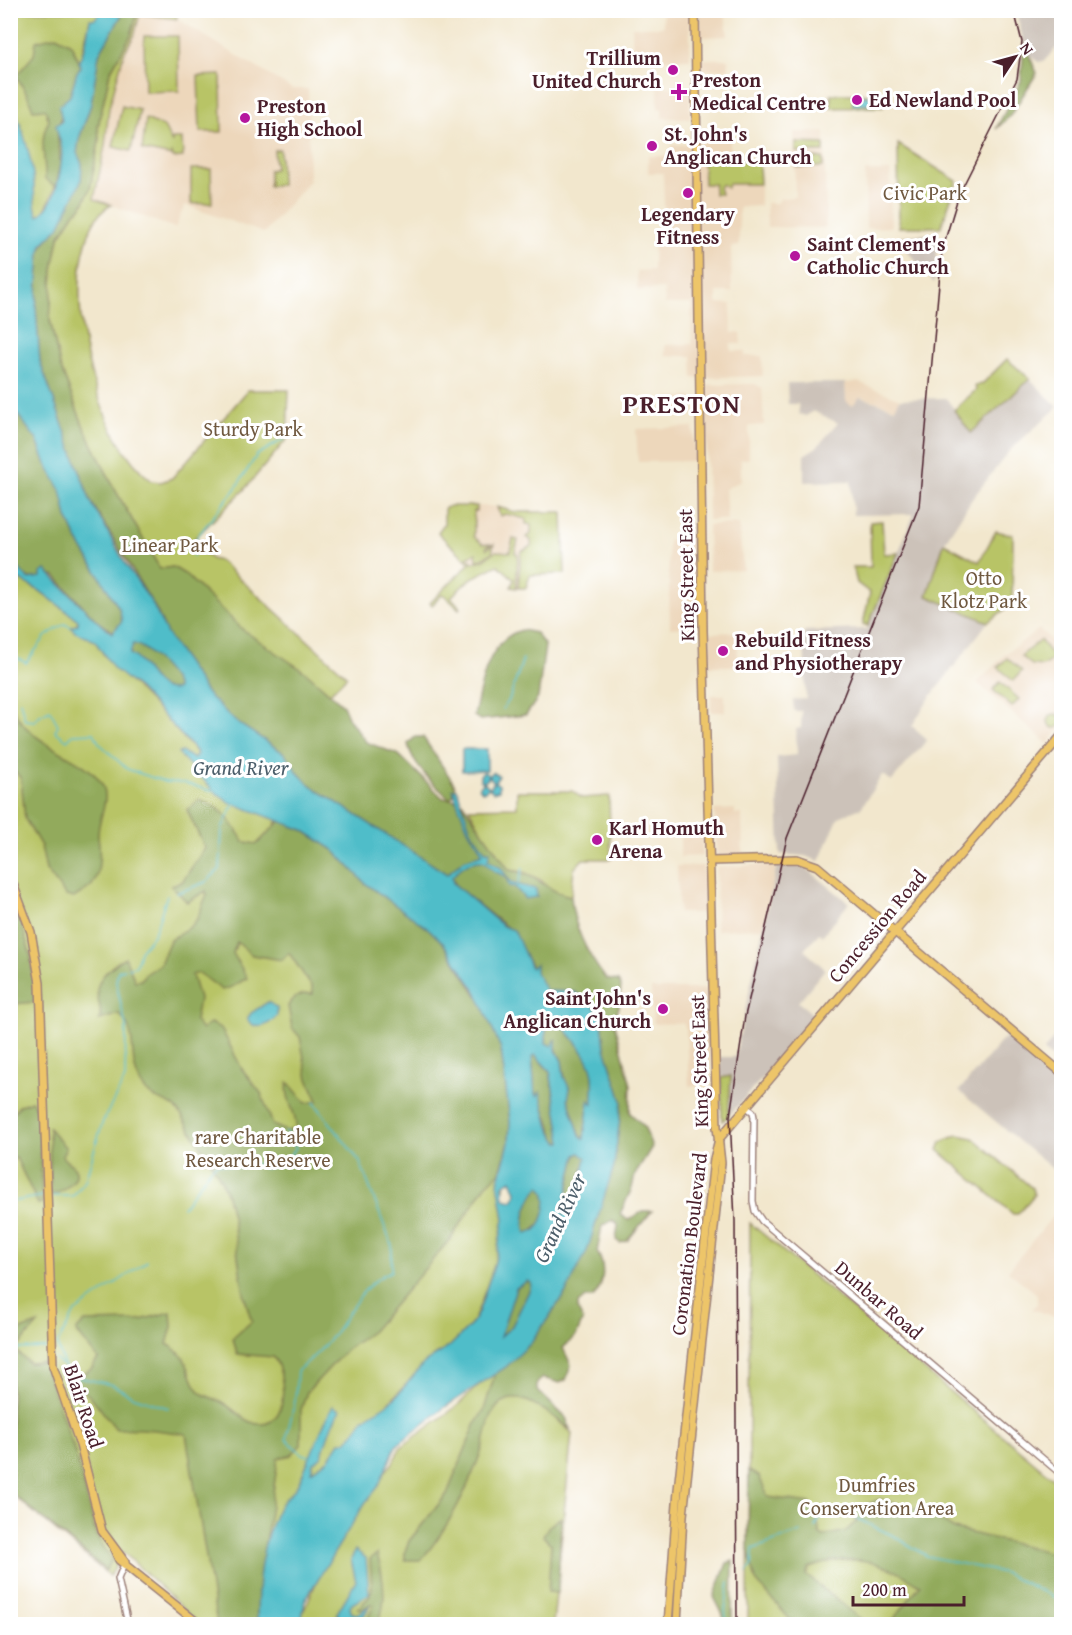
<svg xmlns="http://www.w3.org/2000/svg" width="1072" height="1635" viewBox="0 0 1072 1635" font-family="'Gentium Book Plus',serif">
  <rect width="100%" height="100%" fill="#fff"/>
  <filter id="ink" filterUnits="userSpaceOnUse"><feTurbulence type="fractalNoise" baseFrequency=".0167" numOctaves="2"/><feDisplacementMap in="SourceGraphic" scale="12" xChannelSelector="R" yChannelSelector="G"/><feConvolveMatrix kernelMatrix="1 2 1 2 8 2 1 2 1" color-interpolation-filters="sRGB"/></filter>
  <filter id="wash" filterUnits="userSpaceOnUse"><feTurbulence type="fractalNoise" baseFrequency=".008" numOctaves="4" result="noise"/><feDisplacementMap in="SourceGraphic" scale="24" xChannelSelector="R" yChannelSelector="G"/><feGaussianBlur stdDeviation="1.35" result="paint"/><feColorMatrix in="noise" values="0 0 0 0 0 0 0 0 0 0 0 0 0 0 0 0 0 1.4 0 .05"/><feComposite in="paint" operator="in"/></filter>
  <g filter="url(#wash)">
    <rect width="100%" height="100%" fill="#f2e7cd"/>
    <!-- built -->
    <g fill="#edd7bb">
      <polygon points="725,13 728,36 701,37 700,14"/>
      <polygon points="140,14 177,19 292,89 308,89 309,181 264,233 185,205 175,228 94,199 105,146 109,108 124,53 134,36"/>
      <polygon points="663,14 690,14 690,59 633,60 632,27 663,27"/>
      <polygon points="701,59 728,59 729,69 702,70"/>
      <polygon points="690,86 690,118 662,118 662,109 658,108 658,87"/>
      <polygon points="794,132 825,132 826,226 824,228 767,227 766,203 777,203 781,198 795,197"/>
      <polygon points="730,136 730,155 703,156 704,184 760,184 760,206 739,207 739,246 731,247 732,292 717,292 717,303 731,304 732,333 740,332 741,344 731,344 731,351 745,351 745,356 762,356 763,376 693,378 692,356 665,356 665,345 692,344 691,304 665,304 664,289 637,290 637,271 653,270 654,230 665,229 663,173 648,173 648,156 671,156 671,145 702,144 702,137"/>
      <polygon points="865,171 890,171 891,227 866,228"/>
      <polygon points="858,382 900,399 896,408 861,397 852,406 846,402 845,383"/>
      <polygon points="755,384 762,388 764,425 749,426 749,459 741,459 741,481 725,489 727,520 708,520 706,385"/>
      <rect x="667" y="397" width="26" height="18"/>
      <polygon points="693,427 695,461 638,462 636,429"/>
      <polygon points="448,506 491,506 515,512 563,512 565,574 530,575 526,587 514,586 514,579 491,557 472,567 439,534 444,524 444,509"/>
      <polygon points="739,524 743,570 709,571 708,525"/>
      <polygon points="696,539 698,627 670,628 668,540"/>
      <polygon points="1039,629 1061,649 1061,728 1048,744 977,683 1004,655"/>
      <polygon points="737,632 738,666 710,666 710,633"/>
      <rect x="711" y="695" width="14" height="17"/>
      <polygon points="735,809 735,814 742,814 743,856 717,856 714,810"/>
      <polygon points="703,831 702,856 680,857 680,832"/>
      <polygon points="776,864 763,928 716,930 717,867"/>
      <polygon points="677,866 703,866 705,913 679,913"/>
      <polygon points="651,989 708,989 710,1086 689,1086 686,1028 683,1023 655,1024 653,1021"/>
      <polygon points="1061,1206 1061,1319 1031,1309 1037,1304 1037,1294 1008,1271"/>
    </g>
    <!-- industrial -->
    <g fill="#ccc2b9">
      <polygon points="1016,11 1061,11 1061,43 1044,61 1038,62 1031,56 1024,44"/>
      <polygon points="939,233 934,283 903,246 900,236"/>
      <polygon points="1030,379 1058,407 1010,450 972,499 944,543 927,595 988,622 929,699 912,726 927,740 892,781 882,775 861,808 839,817 819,861 805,856 780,854 777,757 797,755 796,729 801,728 802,711 794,711 793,700 806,699 804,631 867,629 914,514 853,515 851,481 804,482 804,455 817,447 838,423 813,411 806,416 799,414 798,404 788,404 787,383 845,383 846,401 852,406 860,397 895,408 900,399 946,398 971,432"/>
      <polygon points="777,864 805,867 849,903 822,936 819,933 804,950 825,969 798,1002 816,1017 728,1117 728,1098 723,1076 721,1078 720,1057 735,1057"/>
      <polygon points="1061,1028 1061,1065 1044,1051"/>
      <polygon points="1007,1035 1061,1081 1061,1176 959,1091"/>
    </g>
    <!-- green -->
    <g fill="#b8c466" stroke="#817248" stroke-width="1.5">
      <path d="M10,11h91l-6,9h-5c-2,11 -11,39 -9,47 -6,29 -21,136 -43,150l-5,-17 1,-15 -9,-38 -14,-45z"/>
      <path d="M138,11h39v8l-37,-5 -6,22 -10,17 -15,55 -4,38 -11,53 17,6c-19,11 -23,29 -28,50 -13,66 14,183 69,226l9,1 11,-4 76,-88h41l-2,49 -43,51 -52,51 19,18 9,2 127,115 -17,17 -87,-63 -57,-55 -13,-8 -13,2 -47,-83 -30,-61 -23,-59 -10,-46 3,-51 6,-32 16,-25 6,-4 9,-19 9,-48 -1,-15 12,-54 21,-37z"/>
      <polygon points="144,36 178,36 179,91 145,92"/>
      <polygon points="221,75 222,132 200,132 198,76"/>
      <polygon points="831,94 883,94 883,107 831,108"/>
      <polygon points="122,106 140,110 131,151 113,147"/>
      <polygon points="146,119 164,127 172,143 172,139 182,139 183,157 173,158 172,152 172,156 142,150"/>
      <polygon points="796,143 824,144 824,152 796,152"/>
      <polygon points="898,144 957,181 941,227 899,227"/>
      <polygon points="274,150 280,150 281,185 269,186 269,170 275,169"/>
      <rect x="796" y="158" width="27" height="9"/>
      <polygon points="703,161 755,161 759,165 760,184 729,184 727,188 722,184 719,187 721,194 714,194 714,184 704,184"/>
      <polygon points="191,169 211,169 212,203 191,204"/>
      <polygon points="1007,359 1030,379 971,433 954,410 976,390 975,386 982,384"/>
      <polygon points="449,506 477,506 477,511 474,511 474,537 483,544 492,544 486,547 487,549 494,544 492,553 477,561 476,553 467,557 473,562 469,562 440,535 438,532 444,524 444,509"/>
      <polygon points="497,507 515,512 563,512 565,574 530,575 526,588 518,588 521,552 531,546 531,540 526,537 531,534 531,525 526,524 526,519 506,514 500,516"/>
      <polygon points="882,521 884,554 898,553 868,626 863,624 870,593 857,583 853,567 871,567 870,522"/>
      <polygon points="996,531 1013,535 1012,604 988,622 927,596 944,543 979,562"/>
      <polygon points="513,539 518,540 515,553 518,554 516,588 511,587 514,579 498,565 470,579 451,597 460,607 459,609 443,594 432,605 430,603 470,563 483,560 496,551 510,552"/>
      <path d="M11,575l29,16 38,29 -3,11 20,10 9,14c31,33 65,64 93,99l-3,5 30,40 56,22 -5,2 241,315 -15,63 3,18 -10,47 -17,47 -6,12 -22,22 -15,9 -47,48 -130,220h-58l-76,-72 -13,24 -99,-83z"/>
      <polygon points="1040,640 1054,658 1043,666 1032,665 1021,656"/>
      <polygon points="1007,658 1022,671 1013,681 998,667"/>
      <polygon points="1000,682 1019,699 1012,707 993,690"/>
      <circle cx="1055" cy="721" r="7"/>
      <polygon points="517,791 572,791 582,798 609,796 611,859 583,859 574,869 571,896 553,893 541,880 524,872 509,870 484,835 469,808 517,807"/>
      <polygon points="731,1076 728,1117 722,1121 721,1078"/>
      <polygon points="958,1135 973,1138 1032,1188 1034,1195 1018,1214 1013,1214 938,1150 941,1142"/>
      <polygon points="750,1223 1061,1485 1062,1624 748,1624"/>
      <polygon points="505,1374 572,1433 553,1624 298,1624 345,1517 392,1464 400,1448 457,1406 488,1376"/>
    </g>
    <!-- forest -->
    <g fill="#92aa5b" stroke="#6e6443" stroke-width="1.5" fill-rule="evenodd">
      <path d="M124,11h14l-7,24 -21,37 -12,54 1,15 -9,48 -9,19 -6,4 -16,25 -6,32 -3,51 10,46 23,59 30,61 47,83 13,-2 13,8 57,55 65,44 35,31 6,14 17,23 33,13 44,43 7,1c-16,-15 -37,-32 -42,-55l7,-7h8l32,48 1,4 -5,10 11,3 47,68c31,4 35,21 62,26 2,31 16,58 35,83l12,2 3,5 -2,21 -5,13 17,65 -1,28 14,13 8,21 -17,27 -3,14 -12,26 8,6 15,-9h9l-25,30 -7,2 -4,-3 2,-15 -5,-5 -11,6 -5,26c9,14 7,33 -4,46h-8l-7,6v6l5,10 -7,16 -13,12 8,17 -5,15 -6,3 -17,-5 -6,5v7l29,28 4,11c-15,-11 -45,-38 -65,-28 -17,8 -17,31 -23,48 -14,40 -33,78 -61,111h-16v-9l4,-10 38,-47 29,-71 8,-13 11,-36 36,-31 35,-51 48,-126 8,-65 -17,-53 -3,-27 -10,-19 -18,-10 -28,-1 -36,-61 -53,-43 -5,-9 -141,-92 -12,-12 -15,-21 -48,-31 -29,-28 -40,-60 -10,-23 -67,-111 -50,-138 -4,-53 4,-58c4,-11 15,-16 20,-27 9,-19 15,-40 22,-60l-5,-11 2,-14 12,-35 8,-50z"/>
      <path d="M56,36l15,8 10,23 -4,5 -7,24 -9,14c1,11 -5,22 -3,29 3,15 3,31 -2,48l-11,-8c1,-18 -7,-42 4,-58l-4,-12 -12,1 -6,-16 -11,-18 18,-21 2,-14z"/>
      <polygon points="1024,44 1037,73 1010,116 996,129 1021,81"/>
      <path d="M11,406l26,34 9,24 16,26 5,27 11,24 41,67 3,13 -8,11 -16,-10 -44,-47c-27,5 -27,7 -43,-16z"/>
      <path d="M522,630l14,3 9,13 -7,52 -12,17 -46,5 -6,-4c7,-30 13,-77 48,-86z"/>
      <path d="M133,644c11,-1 43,33 44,45 -22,7 -31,-28 -47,-35z"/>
      <path d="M10,701c16,49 78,53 93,85 7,15 -6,34 -5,50 2,12 3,39 -6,49 -4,5 -13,9 -18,13l-8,-2 -20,-26 -5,-24 -16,-27 -4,-41 -10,-10z"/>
      <path d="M199,800c25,7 31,20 45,42l13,2 23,-23 23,9 31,20 31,33 65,47 14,14 41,64 16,41 9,72 -1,22 -9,29 -14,13 -34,52 -80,94 -26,19 -39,42 -6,18v35l-10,10 -13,3c-7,56 -20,111 -21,166h-40l-31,-190c-23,-3 -46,-7 -70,-5l-25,-32 -16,-12 2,-8 14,-8 7,-10 -22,-28 9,-9 52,-1 34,-9 1,15 -5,17c28,15 18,35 36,50 5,3 12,5 17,7 12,6 27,23 39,23 31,2 27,-52 14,-67l-36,-3 -4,-16 19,-17c-17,-45 -12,-94 -30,-139 -3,-7 -42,-70 -46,-74 -15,-11 -25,-6 -36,-26 -13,-24 0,-47 -21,-68l-20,6c4,-12 -2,-17 -2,-29 1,-16 17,-26 28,-34l10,24 6,-1 4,-6 15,-10 10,-24 20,-13 7,-8 10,-25 -1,-3 -19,11 -16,-17 11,-3 23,-34 -18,-38zM237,942l15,13 30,5 7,-7 23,34 1,7c-12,-1 -19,2 -25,12l4,22 8,9 8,42 10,22 -12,2 -18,-21c-4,17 9,30 8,47l-10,2 -13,-6 -12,-32 -19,-24 -21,-41 -11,-5 -8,7 -7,-9 4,-22 -7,-24 7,-2 23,17 10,-3 15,-9 -14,-25z"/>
      <polygon points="19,915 31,957 35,1002 14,1004 14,1037 10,1037 10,918"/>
      <path d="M551,1016h4c11,16 34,37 38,57 2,12 -1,22 1,33l-5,-5 -5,38 -4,-4 -12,-36 -6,-38 -8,-17 -2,3 -6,-4v-23z"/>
      <path d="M535,1055l15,17 12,70h-4c-10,-14 -11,-37 -23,-48l-3,-37z"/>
      <polygon points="32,1101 39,1113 42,1203 38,1204 16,1158 11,1160 11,1115 20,1105"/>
      <path d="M49,1128l17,20 -4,8c3,6 7,6 11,10 12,13 -13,27 -22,29z"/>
      <path d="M580,1153l7,5c-12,27 -1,37 -25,59 5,-21 9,-42 14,-62z"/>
      <path d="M540,1186c13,11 3,46 -14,47 -6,-14 4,-36 14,-47z"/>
      <polygon points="527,1281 531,1283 530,1289 512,1326 499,1338 516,1288"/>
      <polygon points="38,1324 15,1350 29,1363 43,1362 75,1452 96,1535 112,1560 106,1570 11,1493 11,1333"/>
      <path d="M749,1470l10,6 9,21 42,6 6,8 4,23 4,2 22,-5 11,-10 -5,-10 28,-12 50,14 24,16 107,26v69h-171l30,-39c-39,-25 -66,-33 -111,-17l-3,7 61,49h-73l-38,-43 -8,-31z"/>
      <polygon points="561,1517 558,1593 548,1592 551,1544 543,1536 548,1527"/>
      <path d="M377,1554c6,19 12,54 -1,70l-5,-1 -3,-5 6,-13 -4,-1 -7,5 -5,-1 11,-11 3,-9 -2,-29z"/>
      <polygon points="733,1561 732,1624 723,1624 723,1615 714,1597 727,1563"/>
    </g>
    <!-- water -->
    <g fill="#50bdc9" stroke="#4d6e7a" stroke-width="1.5" fill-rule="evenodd">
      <path d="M101,11h23l-25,43 -8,50 -12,35 -2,14 5,11 -1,17 -22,46 -17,18 -2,6 -4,58 4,53 50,138 35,63 27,40 15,31 40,60 29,28 48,31 15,21 12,12 136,88 17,-14 18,-6c-2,-9 -10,-16 -14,-25 -3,-7 -14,-34 -15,-40h4l14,42 14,20h5l-2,9 13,8 10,15 25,6 1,8 -12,2 -10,-12 -6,-1 -3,-9 -12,-6 -11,-10c-15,-1 -22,6 -31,16l1,6 50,43 11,4 17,38 5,-4v8l10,19 28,1 18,10 10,19 3,27 17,53 -8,65 -27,85 -21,41 -35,51 -25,24 -61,40 -49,39 -18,41 -13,16 -60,97 -4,24h-44c0,-39 3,-81 22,-117 5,-10 15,-14 20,-25 12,-25 20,-51 34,-76l7,4 -8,15 -11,32 -8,6 -2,8 17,-11 12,-18 7,-1 17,-22 30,-20 30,-36 25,-16 22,-22 7,-12 16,-47 10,-47 -6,-36 11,-40 1,-22 -9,-72 -25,-58 -32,-47 -14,-14 -65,-47 -31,-33 -31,-20 -74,-28 -12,-8 -39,-41 4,-1 12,7 3,-5 -1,-3 -57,-62 -25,-20 -19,-28 -20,-9 -4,-5 7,-3v-4l-38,-29 -29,-16v-16l17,20 13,-2v-4l5,-3 52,52 14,11 10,-12 -3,-13 -41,-67 -11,-24 -6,-27 -15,-26 -9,-24 -26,-34 -1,-183 6,-25 -6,-16 1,-80c10,18 22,61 23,82 1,12 -1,21 4,32 18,-11 23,-44 24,-64 0,-9 -5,-17 -6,-27l6,-4 -3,-15 11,-10 7,-24 4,-5 -2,-6 6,-14 5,-28h5zM133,644c11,0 43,33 44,45 -23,7 -31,-29 -47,-35zM551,1016h4c11,16 33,36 37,55 3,12 0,23 1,34l-4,-6 -5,40 -4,-4 -12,-36 2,-10 -6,-12 -2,-16 -6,-11v-12l-4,8 -6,-3v-23zM535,1055l15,16 12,71h-4l-9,-15 -9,-35 -3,4 -2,-2 -3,-37zM580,1153l6,5c-5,15 -2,38 -14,51 -4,5 -4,2 -9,7 2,-21 9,-42 13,-61zM511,1180l6,14 -4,7 -9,-2 -1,-14zM540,1186c11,10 4,34 -4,44l-10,3c-6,-13 4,-37 14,-47zM527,1281l4,2 -1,6 -18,37 -12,11 16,-49z"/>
      <polygon points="870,96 871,99 880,99 880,104 853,105 853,97"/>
      <polygon points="462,749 487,749 487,770 462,771"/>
      <polygon points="493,772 499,776 495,782 499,785 499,790 493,792 489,788 483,792 479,787 484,782 480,780 480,775 484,772 488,775 488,779 484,782 490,788 494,782 489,776"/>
      <path d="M268,1002l9,6v8c-9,10 -21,16 -30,3l4,-6z"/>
      <polygon points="355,1550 366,1558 369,1594 352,1604 350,1608 352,1613 358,1614 370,1605 359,1624 342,1622 337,1613 356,1581 351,1560"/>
    </g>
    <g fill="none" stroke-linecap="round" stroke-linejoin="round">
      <!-- stream -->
      <g stroke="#50bdc9" stroke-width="1.5">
        <polyline points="193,556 197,537 235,489 257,455 284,439"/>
        <polyline points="10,654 26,663 46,636 64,624 71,627"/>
        <polyline points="20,701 25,720 35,721 40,715 50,710 58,725 55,731 67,740 73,734 94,733 99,743 127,769 165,782 184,783 213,791"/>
        <polyline points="503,709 509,700 523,659"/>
        <polyline points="518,884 523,868"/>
        <polyline points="177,893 206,882 220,869 222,828 234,804"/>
        <polyline points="128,968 136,966 140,951 154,934 167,896"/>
        <polyline points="52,1196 73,1196 85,1181 103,1121 125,1079 126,1027 116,982 118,971 124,969"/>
        <polyline points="10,1202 43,1196"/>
        <polyline points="183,1207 212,1167 218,1163 240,1167 255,1164 264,1168 281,1165 296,1148 286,1131"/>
        <polyline points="10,1349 45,1348 49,1352"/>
        <polyline points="55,1359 77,1377 113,1385 132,1396 168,1408"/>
        <polyline points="65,1368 57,1345 75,1312 147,1261"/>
        <path d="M309,1456l-7,-2 -16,-15 9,-38 2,-30c14,-12 28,-24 39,-40 17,-24 27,-47 55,-60l1,-25 -32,-84 -46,-60"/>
        <polyline points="815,1527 824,1512 849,1515 894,1536 927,1556 1004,1573 1062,1601"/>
        <polyline points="747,1572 752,1565 753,1549 801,1532"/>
        <polyline points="727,1624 725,1611 729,1582"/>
      </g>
    </g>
  </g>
  <g filter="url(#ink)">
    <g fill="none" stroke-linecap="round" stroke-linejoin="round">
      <defs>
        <g id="minor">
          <polyline points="745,1106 753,1112 754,1117 753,1201 755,1211 762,1221 1062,1475"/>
          <polyline points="125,1562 118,1579 128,1624"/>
        </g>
        <g id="major">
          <polyline points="709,861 797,859 817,866 1062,1073"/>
          <polyline points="10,876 31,932 40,983 53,1366 80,1445 102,1531 125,1562"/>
          <polyline points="114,1549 119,1560 199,1624"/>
          <polyline points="668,1624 678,1490 714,1159 719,1139 1062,735"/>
          <polyline points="677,1624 683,1516 721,1163 717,1127 703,630 695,10"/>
        </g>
      </defs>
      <!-- minor casing -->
      <use href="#minor" stroke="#9e837c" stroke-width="8"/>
      <!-- major casing -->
      <use href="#major" stroke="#9e837c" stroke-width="10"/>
      <!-- minor -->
      <use href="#minor" stroke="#fff" stroke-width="5"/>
      <!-- major -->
      <use href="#major" stroke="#edc569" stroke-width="7"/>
      <!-- rail -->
      <polyline stroke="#4a1f2b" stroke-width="1.5" points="737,1624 735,1221 730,1116 745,1016 787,838 919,506 942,250 959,194 1017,79 1022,42 1014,10"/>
    </g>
  </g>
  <!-- markers -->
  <g fill="#b5179e" stroke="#fff" stroke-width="2">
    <circle cx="673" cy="70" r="6"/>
    <path d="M676 83h6v6h6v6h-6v6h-6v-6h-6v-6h6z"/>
    <circle cx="857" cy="100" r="6"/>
    <circle cx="245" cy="118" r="6"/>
    <circle cx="652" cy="146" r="6"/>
    <circle cx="688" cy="193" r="6"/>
    <circle cx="795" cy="256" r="6"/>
    <circle cx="723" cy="651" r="6"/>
    <circle cx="597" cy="840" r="6"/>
    <circle cx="663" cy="1009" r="6"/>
  </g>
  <g text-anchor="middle" stroke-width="6" stroke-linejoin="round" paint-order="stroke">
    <!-- poi labels -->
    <g font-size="20" font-weight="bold" fill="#4a1f2b" stroke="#fff" text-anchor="start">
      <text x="661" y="65" text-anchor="end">Trillium<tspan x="661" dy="23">United Church</tspan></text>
      <text x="692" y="87">Preston<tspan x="692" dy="23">Medical Centre</tspan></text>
      <text x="869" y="107">Ed Newland Pool</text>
      <text x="257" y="113">Preston<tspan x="257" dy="23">High School</tspan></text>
      <text x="664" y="141">St. John's<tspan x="664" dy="23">Anglican Church</tspan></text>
      <text x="688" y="221" text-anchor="middle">Legendary<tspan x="688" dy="23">Fitness</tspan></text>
      <text x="807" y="251">Saint Clement's<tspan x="807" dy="23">Catholic Church</tspan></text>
      <text x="735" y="647">Rebuild Fitness<tspan x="735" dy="23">and Physiotherapy</tspan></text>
      <text x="609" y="835">Karl Homuth<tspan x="609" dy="23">Arena</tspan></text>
      <text x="651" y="1005" text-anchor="end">Saint John's<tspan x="651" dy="23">Anglican Church</tspan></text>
    </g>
    <!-- park labels -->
    <g font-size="20" fill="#705940" stroke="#fff">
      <text x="925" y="200">Civic Park</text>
      <text x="253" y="436">Sturdy Park</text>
      <text x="170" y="552">Linear Park</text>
      <text x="984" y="585">Otto<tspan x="984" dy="23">Klotz Park</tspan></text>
      <text x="258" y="1144">rare Charitable<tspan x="258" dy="23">Research Reserve</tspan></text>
      <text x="877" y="1492">Dumfries<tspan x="877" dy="23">Conservation Area</tspan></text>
    </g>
    <!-- street labels -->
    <g font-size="20" fill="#4a1f2b" stroke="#fff">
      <text transform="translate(686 575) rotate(-91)" y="7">King Street East</text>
      <text transform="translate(877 926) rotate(-50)" y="7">Concession Road</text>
      <text transform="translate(699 1061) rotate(-92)" y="7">King Street East</text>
      <text transform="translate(689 1244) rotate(-83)" y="7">Coronation Boulevard</text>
      <text transform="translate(879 1300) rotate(41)" y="7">Dunbar Road</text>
      <text transform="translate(84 1406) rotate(72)" y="7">Blair Road</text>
    </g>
    <!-- water labels -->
    <g font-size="21" font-style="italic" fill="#4c5e6a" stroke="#fff">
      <text x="241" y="775">Grand River</text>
      <text transform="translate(560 1218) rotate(-65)" y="7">Grand River</text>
    </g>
    <!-- district labels -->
    <g font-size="26" font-weight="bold" letter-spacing="1.5" fill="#4a1f2b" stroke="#fff">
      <text x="682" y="413">PRESTON</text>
    </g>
  </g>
  <!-- margin -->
  <rect width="1072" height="1635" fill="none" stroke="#fff" stroke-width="36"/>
  <!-- north arrow -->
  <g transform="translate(1015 57) rotate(54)" stroke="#ffffff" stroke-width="4.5" paint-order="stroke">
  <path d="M0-4.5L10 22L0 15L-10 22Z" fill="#4a1f2b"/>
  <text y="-9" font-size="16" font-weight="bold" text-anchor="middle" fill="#4a1f2b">N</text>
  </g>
  <!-- scale -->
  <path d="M853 1596v9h111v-9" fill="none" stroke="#4a1f2b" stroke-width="3"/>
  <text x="862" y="1596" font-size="18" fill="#4a1f2b" stroke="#ffffff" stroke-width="4.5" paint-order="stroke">200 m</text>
</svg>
